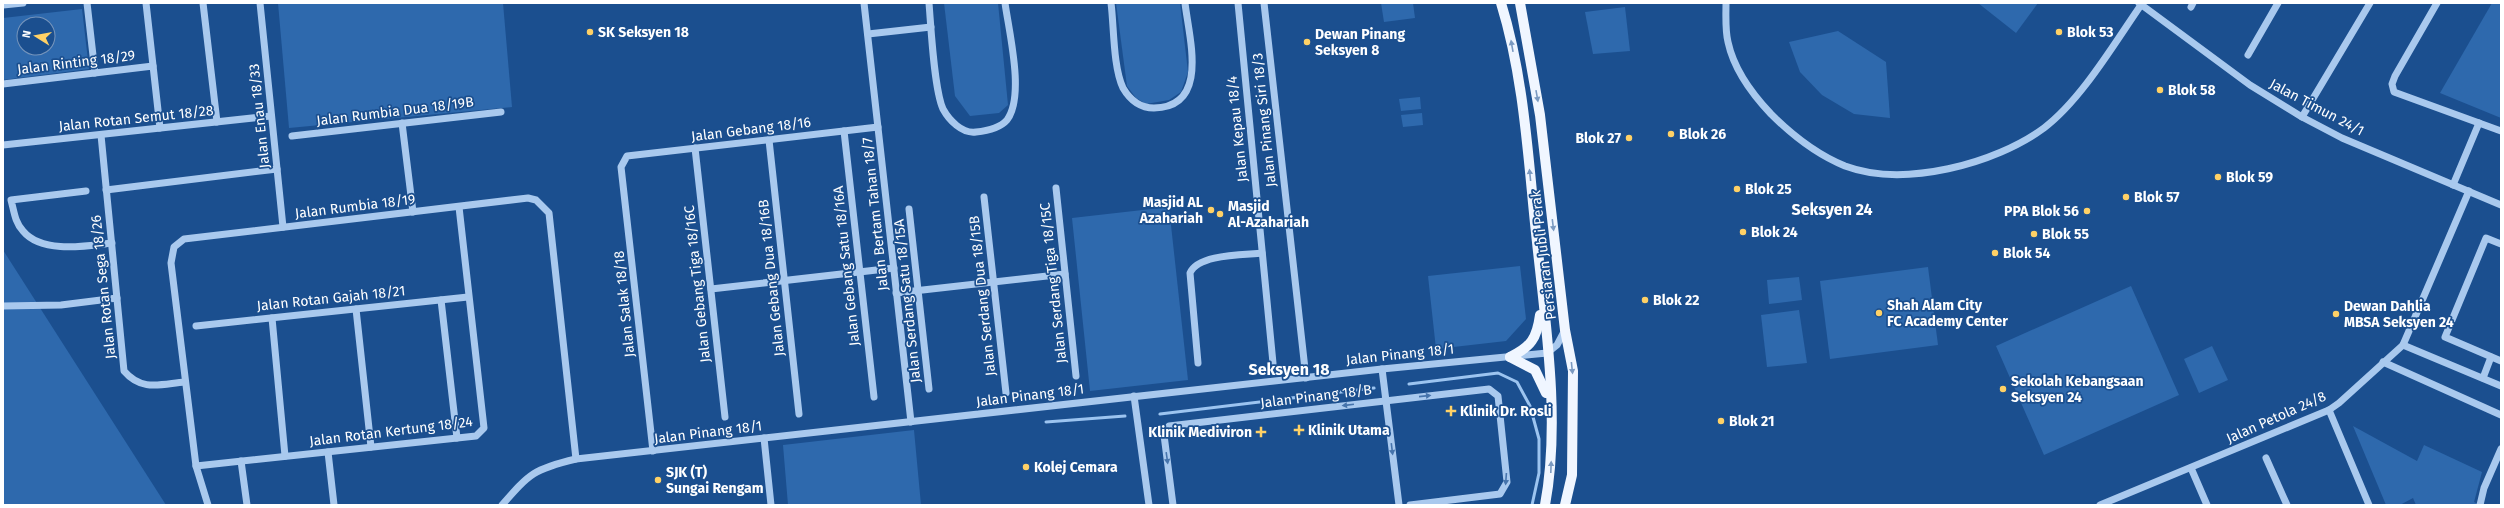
<svg xmlns="http://www.w3.org/2000/svg" width="2504" height="508" viewBox="0 0 2504 508" font-family="'Fira Sans',sans-serif">
  <rect width="100%" height="100%" fill="#1b4f8f"/>
  <!-- green -->
  <g fill="#2e69ad" fill-rule="evenodd">
    <polygon points="278,3 503,3 512,107 289,128"/>
    <polygon points="944,3 998,3 1008,105 999,113 970,116 955,96"/>
    <polygon points="1116,3 1180,3 1188,72 1181,92 1169,100 1146,104 1136,98 1127,86"/>
    <polygon points="1381,3 1413,3 1415,18 1384,22"/>
    <polygon points="1978,3 2038,3 2016,33"/>
    <polygon points="2492,3 2501,3 2501,118 2440,93"/>
    <polygon points="1625,7 1630,51 1593,54 1585,12"/>
    <path d="M82,9l7,60 -86,11v-62zM24,24h24v24h-24z"/>
    <polygon points="1838,31 1886,62 1890,118 1854,114 1822,95 1800,72 1789,42"/>
    <polygon points="1420,97 1421,109 1401,111 1399,99"/>
    <polygon points="1422,113 1423,125 1403,127 1401,115"/>
    <polygon points="1169,207 1188,380 1090,391 1072,218"/>
    <polygon points="3,250 166,505 3,505"/>
    <polygon points="1520,266 1526,319 1506,341 1436,349 1428,276"/>
    <polygon points="1928,267 1938,345 1830,359 1820,281"/>
    <polygon points="1799,277 1802,300 1769,304 1767,280"/>
    <polygon points="2131,286 2179,395 2044,455 1996,346"/>
    <polygon points="1799,310 1807,363 1767,367 1761,315"/>
    <polygon points="2212,346 2228,380 2199,393 2184,359"/>
    <polygon points="2353,426 2417,461 2424,445 2482,472 2474,502 2480,505 2416,505 2413,498 2400,505 2386,505"/>
    <polygon points="914,430 921,505 788,505 783,445"/>
  </g>
  <g fill="none" stroke-linecap="round" stroke-linejoin="round">
    <!-- stream -->
    <g stroke="#9cc4f0" stroke-width="3">
      <polyline points="1409,384 1498,373 1517,382 1530,406 1539,439 1539,473 1532,505"/>
      <polyline points="1160,414 1374,388"/>
      <polyline points="1046,422 1125,416"/>
    </g>
    <!-- minor -->
    <g stroke="#a9c9ee" stroke-width="7">
      <polyline points="87,3 95,73"/>
      <polyline points="146,3 160,128"/>
      <polyline points="203,3 217,122"/>
      <polyline points="260,3 283,227"/>
      <polyline points="864,3 911,422"/>
      <path d="M929,3c2,24 5,86 14,106 6,11 19,25 33,23 10,-1 24,-4 31,-12 18,-24 2,-88 -2,-117"/>
      <path d="M1111,3c3,23 2,64 12,85 7,12 17,20 31,20 56,-1 35,-70 31,-105"/>
      <polyline points="1238,3 1273,363"/>
      <polyline points="1264,3 1306,378"/>
      <path d="M1726,3c0,12 -1,27 2,39 6,28 24,52 43,72 21,21 47,41 74,52 59,22 150,-2 199,-38 37,-28 70,-84 97,-123"/>
      <polyline points="2139,3 2250,85 2302,117 2342,138 2501,205"/>
      <polyline points="2437,3 2395,76 2392,84 2394,92 2501,131"/>
      <polyline points="3,5 23,3"/>
      <polyline points="2191,7 2193,3"/>
      <polyline points="868,34 931,27"/>
      <polyline points="2248,55 2278,3"/>
      <polyline points="3,84 153,66"/>
      <polyline points="2302,117 2370,3"/>
      <polyline points="402,123 413,212"/>
      <polyline points="844,131 874,397"/>
      <path d="M101,135l23,236c18,21 37,13 61,11"/>
      <polyline points="292,136 501,112"/>
      <polyline points="769,140 799,414"/>
      <polyline points="3,145 271,116"/>
      <polyline points="695,148 725,417"/>
      <polyline points="2453,185 2479,123"/>
      <polyline points="1056,188 1076,376"/>
      <polyline points="106,190 277,169"/>
      <path d="M86,191l-75,9c3,11 4,23 12,31 19,23 63,15 89,12"/>
      <polyline points="984,197 1006,393"/>
      <polyline points="909,209 929,389"/>
      <polyline points="2501,244 2486,238 2445,337 2501,361"/>
      <polyline points="711,289 894,268"/>
      <polyline points="896,293 1065,274"/>
      <polyline points="441,300 457,438"/>
      <polyline points="3,306 61,305 117,298"/>
      <polyline points="356,309 371,447"/>
      <polyline points="272,318 285,456"/>
      <polyline points="196,326 468,297"/>
      <polyline points="2403,345 2501,386"/>
      <polyline points="2383,362 2501,415"/>
      <path d="M1198,363l-8,-90c8,-19 53,-18 72,-20"/>
      <polyline points="1382,369 1399,505"/>
      <polyline points="2483,378 2491,357"/>
      <polyline points="1134,396 1149,505"/>
      <polyline points="2329,410 2369,505"/>
      <polyline points="764,438 771,505"/>
      <polyline points="653,451 621,167 627,156 878,127"/>
      <polyline points="328,452 334,505"/>
      <polyline points="2266,458 2287,505"/>
      <polyline points="241,461 247,505"/>
      <polyline points="196,466 476,436 484,428 459,207"/>
      <polyline points="2191,468 2207,505"/>
      <polyline points="208,505 196,466 171,263 174,247 184,239 528,198 536,200 549,213 576,459"/>
      <path d="M502,505c28,-32 32,-36 74,-46l806,-90 165,-16 10,-8 8,-15"/>
      <polyline points="1173,505 1164,435 1169,426 1489,389 1498,396 1507,482 1500,494 1410,505"/>
      <polyline points="2100,505 2329,410 2339,403 2403,345 2469,191"/>
      <polyline points="2480,505 2484,488 2501,449"/>
    </g>
    <!-- major -->
    <g stroke="#f0f6ff" stroke-width="10">
      <path d="M1501,3c23,74 27,154 35,230 9,87 25,187 9,272"/>
      <polyline points="1520,3 1540,115 1565,330 1573,371 1572,475 1565,505"/>
      <path d="M1510,357c21,-10 27,-19 30,-42"/>
      <polyline points="1510,357 1535,370 1546,393"/>
    </g>
  </g>
  <!-- one-way arrows -->
  <defs><path id="oneway-solid" d="M-6-.8H1V-3.2L6.5 0L1 3.2V.8H-6Z"/></defs>
  <g fill="#7b9ac1">
    <use href="#oneway-solid" transform="translate(1512 46) rotate(-100)"/>
    <use href="#oneway-solid" transform="translate(1537 96) rotate(80)"/>
    <use href="#oneway-solid" transform="translate(1530 175) rotate(-96)"/>
    <use href="#oneway-solid" transform="translate(1553 225) rotate(83)"/>
    <use href="#oneway-solid" transform="translate(1572 368) rotate(84)"/>
    <use href="#oneway-solid" transform="translate(1551 467) rotate(-88)"/>
  </g>
  <g fill="#4674ac">
    <use href="#oneway-solid" transform="translate(1425 396) rotate(-6)"/>
    <use href="#oneway-solid" transform="translate(1348 405) rotate(173)"/>
    <use href="#oneway-solid" transform="translate(1392 449) rotate(83)"/>
    <use href="#oneway-solid" transform="translate(1167 458) rotate(82)"/>
    <use href="#oneway-solid" transform="translate(1506 479) rotate(94)"/>
  </g>
  <!-- markers -->
  <g fill="#ffd166" stroke="#1b4f8f" stroke-width="1.5">
    <circle cx="590" cy="32" r="4"/>
    <circle cx="2059" cy="32" r="4"/>
    <circle cx="1307" cy="42" r="4"/>
    <circle cx="2160" cy="90" r="4"/>
    <circle cx="1671" cy="134" r="4"/>
    <circle cx="1629" cy="138" r="4"/>
    <circle cx="2218" cy="177" r="4"/>
    <circle cx="1737" cy="189" r="4"/>
    <circle cx="2126" cy="197" r="4"/>
    <circle cx="1211" cy="210" r="4"/>
    <circle cx="2087" cy="211" r="4"/>
    <circle cx="1220" cy="214" r="4"/>
    <circle cx="1743" cy="232" r="4"/>
    <circle cx="2034" cy="234" r="4"/>
    <circle cx="1995" cy="253" r="4"/>
    <circle cx="1645" cy="300" r="4"/>
    <circle cx="1879" cy="313" r="4"/>
    <circle cx="2336" cy="314" r="4"/>
    <circle cx="2003" cy="389" r="4"/>
    <path d="M1449 405h4v4h4v4h-4v4h-4v-4h-4v-4h4z"/>
    <circle cx="1721" cy="421" r="4"/>
    <path d="M1297 424h4v4h4v4h-4v4h-4v-4h-4v-4h4z"/>
    <path d="M1259 426h4v4h4v4h-4v4h-4v-4h-4v-4h4z"/>
    <circle cx="1026" cy="467" r="4"/>
    <circle cx="658" cy="480" r="4"/>
  </g>
  <g text-anchor="middle" stroke-width="3.5" stroke-linejoin="round" paint-order="stroke">
    <!-- poi labels -->
    <g font-size="14" font-weight="bold" fill="#fff" stroke="#1b4f8f" text-anchor="start">
      <text x="598" y="37">SK Seksyen 18</text>
      <text x="2067" y="37">Blok 53</text>
      <text x="1315" y="39">Dewan Pinang<tspan x="1315" dy="16">Seksyen 8</tspan></text>
      <text x="2168" y="95">Blok 58</text>
      <text x="1679" y="139">Blok 26</text>
      <text x="1621" y="143" text-anchor="end">Blok 27</text>
      <text x="2226" y="182">Blok 59</text>
      <text x="1745" y="194">Blok 25</text>
      <text x="2134" y="202">Blok 57</text>
      <text x="1203" y="207" text-anchor="end">Masjid AL<tspan x="1203" dy="16">Azahariah</tspan></text>
      <text x="1228" y="211">Masjid<tspan x="1228" dy="16">Al-Azahariah</tspan></text>
      <text x="2079" y="216" text-anchor="end">PPA Blok 56</text>
      <text x="1751" y="237">Blok 24</text>
      <text x="2042" y="239">Blok 55</text>
      <text x="2003" y="258">Blok 54</text>
      <text x="1653" y="305">Blok 22</text>
      <text x="1887" y="310">Shah Alam City<tspan x="1887" dy="16">FC Academy Center</tspan></text>
      <text x="2344" y="311">Dewan Dahlia<tspan x="2344" dy="16">MBSA Seksyen 24</tspan></text>
      <text x="2011" y="386">Sekolah Kebangsaan<tspan x="2011" dy="16">Seksyen 24</tspan></text>
      <text x="1460" y="416">Klinik Dr. Rosli</text>
      <text x="1729" y="426">Blok 21</text>
      <text x="1308" y="435">Klinik Utama</text>
      <text x="1252" y="437" text-anchor="end">Klinik Mediviron</text>
      <text x="1034" y="472">Kolej Cemara</text>
      <text x="666" y="477">SJK (T)<tspan x="666" dy="16">Sungai Rengam</tspan></text>
    </g>
    <!-- street labels -->
    <g font-size="14" fill="#fff" stroke="#1b4f8f">
      <text transform="translate(76 62) rotate(-7)" y="5">Jalan Rinting 18/29</text>
      <text transform="translate(2317 107) rotate(28)" y="5">Jalan Timun 24/1</text>
      <text transform="translate(395 111) rotate(-7)" y="5">Jalan Rumbia Dua 18/19B</text>
      <text transform="translate(259 116) rotate(-96)" y="5">Jalan Enau 18/33</text>
      <text transform="translate(136 118) rotate(-6)" y="5">Jalan Rotan Semut 18/28</text>
      <text transform="translate(1264 120) rotate(-96)" y="5">Jalan Pinang Siri 18/3</text>
      <text transform="translate(751 129) rotate(-7)" y="5">Jalan Gebang 18/16</text>
      <text transform="translate(1237 129) rotate(-96)" y="5">Jalan Kepau 18/4</text>
      <text transform="translate(355 206) rotate(-7)" y="5">Jalan Rumbia 18/19</text>
      <text transform="translate(875 214) rotate(-96)" y="5">Jalan Bertam Tahan 18/7</text>
      <text transform="translate(1543 255) rotate(-97)" y="5">Persiaran Jubli Perak</text>
      <text transform="translate(846 266) rotate(-96)" y="5">Jalan Gebang Satu 18/16A</text>
      <text transform="translate(771 278) rotate(-96)" y="5">Jalan Gebang Dua 18/16B</text>
      <text transform="translate(1053 283) rotate(-96)" y="5">Jalan Serdang Tiga 18/15C</text>
      <text transform="translate(697 284) rotate(-96)" y="5">Jalan Gebang Tiga 18/16C</text>
      <text transform="translate(103 287) rotate(-96)" y="5">Jalan Rotan Sega 18/26</text>
      <text transform="translate(982 296) rotate(-96)" y="5">Jalan Serdang Dua 18/15B</text>
      <text transform="translate(331 298) rotate(-6)" y="5">Jalan Rotan Gajah 18/21</text>
      <text transform="translate(907 301) rotate(-96)" y="5">Jalan Serdang Satu 18/15A</text>
      <text transform="translate(624 304) rotate(-96)" y="5">Jalan Salak 18/18</text>
      <text transform="translate(1400 354) rotate(-6)" y="5">Jalan Pinang 18/1</text>
      <text transform="translate(1030 395) rotate(-7)" y="5">Jalan Pinang 18/1</text>
      <text transform="translate(1316 396) rotate(-7)" y="5">Jalan Pinang 18/B</text>
      <text transform="translate(2276 417) rotate(-24)" y="5">Jalan Petola 24/8</text>
      <text transform="translate(391 431) rotate(-7)" y="5">Jalan Rotan Kertung 18/24</text>
      <text transform="translate(708 432) rotate(-7)" y="5">Jalan Pinang 18/1</text>
    </g>
    <!-- quarter labels -->
    <g font-size="16" font-weight="bold" fill="#fff" stroke="#1b4f8f">
      <text x="1832" y="215">Seksyen 24</text>
      <text x="1289" y="375">Seksyen 18</text>
    </g>
  </g>
  <!-- border -->
  <rect width="2504" height="508" fill="none" stroke="#ffffff" stroke-width="8"/>
  <!-- north arrow -->
  <g transform="translate(36 36) rotate(281)"><circle r="19" fill="#1b4f8f" stroke="#7695bc"/>
  <path d="M0-3L7 15L0 10L-7 15Z" fill="#ffd166"/>
  <text y="-6" font-size="11" font-weight="bold" text-anchor="middle" fill="#ffffff">N</text>
  </g>
</svg>
